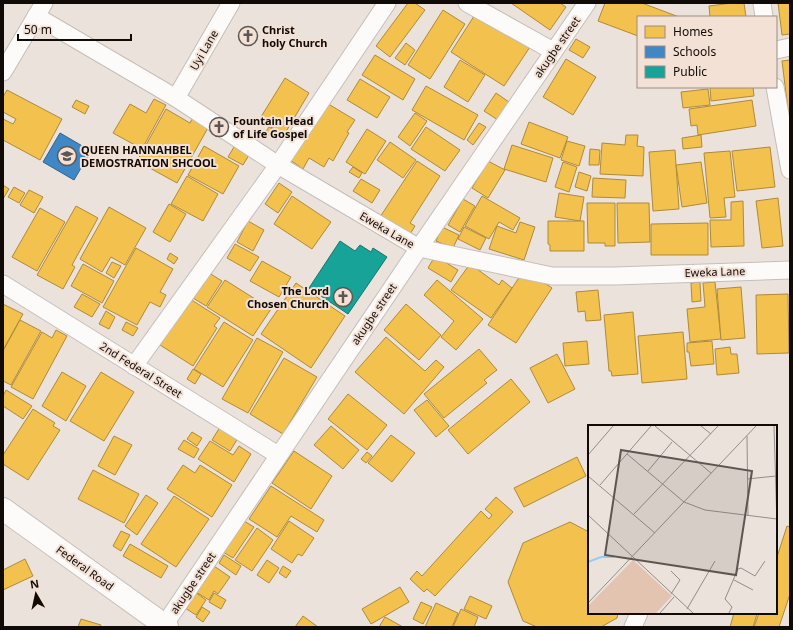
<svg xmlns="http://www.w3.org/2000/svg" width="793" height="630" viewBox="0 0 793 630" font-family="'Noto Sans',sans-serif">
  <rect width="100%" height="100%" fill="#ece2dc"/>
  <!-- homes -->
  <g fill="#f2c14e" stroke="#ae8a39">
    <polygon points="408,3 415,3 425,10 390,57 376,46"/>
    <polygon points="511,3 560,3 566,7 550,30"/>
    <polygon points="605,3 642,3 679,17 638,17 638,36 598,21"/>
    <polygon points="732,3 744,3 746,17 710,17 709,6"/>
    <polygon points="778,3 790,3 790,34 782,35"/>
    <polygon points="443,10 465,24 430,79 408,65"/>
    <polygon points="476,13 530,47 504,86 451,52"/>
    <polygon points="576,39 590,47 583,58 569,50"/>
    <polygon points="406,43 415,50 405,65 395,58"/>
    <polygon points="375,55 415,79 403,100 362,75"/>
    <polygon points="566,59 596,77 573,115 543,97"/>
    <polygon points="460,60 485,75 468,102 444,87"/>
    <polygon points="790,60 790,110 788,110 782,61"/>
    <polygon points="285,78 309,93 284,135 259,120"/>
    <polygon points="360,79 390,97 377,118 347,100"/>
    <polygon points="426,86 478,115 464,140 412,110"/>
    <polygon points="710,87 753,87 754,96 711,101"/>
    <polygon points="708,89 710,105 683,108 681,92"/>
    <polygon points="7,90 62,119 40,160 3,140 3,119 13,124 16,119 3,112 3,97"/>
    <polygon points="496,93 509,102 498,120 484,111"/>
    <polygon points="154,99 166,105 142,149 113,133 130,104 146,113"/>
    <polygon points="76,100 89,106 85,114 72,107"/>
    <polygon points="752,100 756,126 698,135 697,125 691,126 689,109"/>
    <polygon points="325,102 355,120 347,132 349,133 333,161 329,158 324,167 309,158 303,169 290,160"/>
    <polygon points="166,109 190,123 193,117 209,126 177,183 137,161"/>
    <polygon points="415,113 427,121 410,146 398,137"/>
    <polygon points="529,122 568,137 560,158 521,144"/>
    <polygon points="479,123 486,127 473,145 467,140"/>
    <polygon points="269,127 280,134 276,140 265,133"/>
    <polygon points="426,127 460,150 445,171 411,149"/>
    <polygon points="367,129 386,141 365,174 346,162"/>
    <polygon points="626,135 638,135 637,146 644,147 643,176 600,174 602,143 625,145"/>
    <polygon points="701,135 702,147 683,149 682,138"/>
    <polygon points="567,141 585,146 579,166 561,160"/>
    <polygon points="390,142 416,160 403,178 377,160"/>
    <polygon points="512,145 553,158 546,182 504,169"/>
    <polygon points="204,146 239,166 223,194 188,175"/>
    <polygon points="234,147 249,155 243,165 228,157"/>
    <polygon points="770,147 775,187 737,191 732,151"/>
    <polygon points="590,149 600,150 599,165 589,165"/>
    <polygon points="675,150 679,209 653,211 649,152"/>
    <polygon points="730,151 735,197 724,198 726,217 710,218 704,153"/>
    <polygon points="417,161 440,176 410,223 415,226 409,236 380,217"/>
    <polygon points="488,161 505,170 488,198 472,188"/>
    <polygon points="563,162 577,167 569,192 555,187"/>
    <polygon points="701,162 707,203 682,207 676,165"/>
    <polygon points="353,167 362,173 359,178 349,172"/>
    <polygon points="579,172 591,176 587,191 575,187"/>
    <polygon points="187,176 218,194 203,221 171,204"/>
    <polygon points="593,178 626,180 625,198 592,197"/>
    <polygon points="361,179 380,190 372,203 353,191"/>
    <polygon points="279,183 292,192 278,213 265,204"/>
    <polygon points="3,185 9,189 3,199"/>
    <polygon points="14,187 25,193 19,203 8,197"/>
    <polygon points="29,190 43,197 34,213 20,205"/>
    <polygon points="559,193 584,197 580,221 555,217"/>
    <polygon points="292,196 331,222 312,249 274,224"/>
    <polygon points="482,196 520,218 513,230 499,222 489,239 465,226"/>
    <polygon points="778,198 783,246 762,248 756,201"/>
    <polygon points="463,199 475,206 460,232 448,225"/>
    <polygon points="743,201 744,246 711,247 710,220 731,220 731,202"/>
    <polygon points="587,203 615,203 615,246 605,246 605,243 588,243"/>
    <polygon points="617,203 649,203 650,242 618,243"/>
    <polygon points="169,204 186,214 170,242 153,232"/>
    <polygon points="76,206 98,218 72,265 75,267 63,289 37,275"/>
    <polygon points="109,207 146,228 125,265 111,257 102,272 80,259"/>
    <polygon points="40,208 65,222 37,271 12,257"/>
    <polygon points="248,221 264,230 253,251 237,242"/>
    <polygon points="548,221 584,221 584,251 550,251 550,245 548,244"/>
    <polygon points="520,222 535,227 524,260 489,249 497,226 516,233"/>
    <polygon points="708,223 708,255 651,255 651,224"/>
    <polygon points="442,227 459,235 453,248 436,241"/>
    <polygon points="464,227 486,238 480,250 458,239"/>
    <polygon points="235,244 259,257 250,271 227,258"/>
    <polygon points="136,248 173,269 160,292 166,295 160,307 150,302 137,325 103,307"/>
    <polygon points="170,253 178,258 174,264 167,259"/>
    <polygon points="435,256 458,270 451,282 428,268"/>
    <polygon points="262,261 291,277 279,297 250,281"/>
    <polygon points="112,262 121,266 114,278 106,273"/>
    <polygon points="83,264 114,281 102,303 71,286"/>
    <polygon points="470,264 499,285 502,280 512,288 491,318 451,290"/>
    <polygon points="209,273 222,281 206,306 193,298"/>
    <polygon points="531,274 552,288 516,343 488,325 520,276 527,280"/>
    <polygon points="225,280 271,309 253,336 207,307"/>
    <polygon points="437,280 483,319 456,350 441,337 454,321 424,295"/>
    <polygon points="700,282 701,301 692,302 691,283"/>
    <polygon points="715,282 721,339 690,342 687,309 705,307 703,283"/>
    <polygon points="296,283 345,316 311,368 261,334"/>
    <polygon points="741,287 745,338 721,340 717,289"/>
    <polygon points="598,290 601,320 586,321 585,311 578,312 576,292"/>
    <polygon points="82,294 100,304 92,317 74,307"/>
    <polygon points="788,294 789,353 757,354 756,295"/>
    <polygon points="190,299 220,318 214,326 217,328 193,366 160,345"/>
    <polygon points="3,304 23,314 3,350"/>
    <polygon points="406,304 441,335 419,360 384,330"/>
    <polygon points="106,311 115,317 109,329 99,324"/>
    <polygon points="633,312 638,374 612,376 611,371 609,371 604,315"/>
    <polygon points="20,320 41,331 11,385 3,381 3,351"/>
    <polygon points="126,322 138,328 133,336 122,330"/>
    <polygon points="224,322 253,340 223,387 194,369"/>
    <polygon points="56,330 67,336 33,399 11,387 42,332 52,338"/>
    <polygon points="683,332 687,379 642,383 638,336"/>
    <polygon points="386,337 425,371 436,360 444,367 404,414 355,372"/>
    <polygon points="257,338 283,352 248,413 222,399"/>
    <polygon points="587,341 589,364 565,366 563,343"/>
    <polygon points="712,341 714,364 691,366 689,352 687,352 687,343"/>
    <polygon points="730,347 731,354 737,354 739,373 717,375 715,349"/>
    <polygon points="479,349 497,370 484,380 487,383 444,418 424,394"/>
    <polygon points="557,354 575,389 548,403 530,368"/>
    <polygon points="284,358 317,377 283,434 250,414"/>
    <polygon points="193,369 201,374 195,384 187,379"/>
    <polygon points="62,372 86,386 66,421 42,406"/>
    <polygon points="101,372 134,392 104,441 70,421"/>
    <polygon points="511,379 530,402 468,454 448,430"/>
    <polygon points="6,390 32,406 23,419 3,406 3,396"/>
    <polygon points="348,394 387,425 367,450 328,419"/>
    <polygon points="427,400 449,426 436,437 414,410"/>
    <polygon points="33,409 55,423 53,426 60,430 28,480 3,464 3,455"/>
    <polygon points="331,426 359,450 343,469 314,445"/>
    <polygon points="220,427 238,438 230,451 212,440"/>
    <polygon points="192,432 202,438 197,446 187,439"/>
    <polygon points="391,435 415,453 392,482 368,463"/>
    <polygon points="114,436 132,445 115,475 98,466"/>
    <polygon points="184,440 199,449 194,458 178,449"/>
    <polygon points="210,441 233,455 239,446 251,454 234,482 198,459"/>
    <polygon points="294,451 332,476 311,509 272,483"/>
    <polygon points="367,452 372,456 366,463 361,459"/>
    <polygon points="577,457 586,476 524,507 514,488"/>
    <polygon points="183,465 195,473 200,465 232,485 212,517 167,489"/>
    <polygon points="93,470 139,494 124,523 78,499"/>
    <polygon points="271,486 324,520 317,532 291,516 277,537 249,519"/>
    <polygon points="146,495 158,503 137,535 125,526"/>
    <polygon points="174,496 209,519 176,567 141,544"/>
    <polygon points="496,497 513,512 435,596 427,589 424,592 410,579 417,571 422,576 481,511 489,519 492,515 485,509"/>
    <polygon points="244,521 254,527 233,558 223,552"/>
    <polygon points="289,521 314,538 302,556 298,554 292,563 271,549"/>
    <polygon points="570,522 589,532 589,613 618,613 617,618 601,627 537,627 523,621 508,582 523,543"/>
    <polygon points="787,526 790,527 790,594 779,627 754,627 759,613 776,613 776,560"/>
    <polygon points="257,528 273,540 252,571 235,560"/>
    <polygon points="121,531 130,535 121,551 113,546"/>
    <polygon points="130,544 168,566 161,578 123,556"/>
    <polygon points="224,555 241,566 236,575 219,563"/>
    <polygon points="25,559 33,576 3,590 3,570"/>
    <polygon points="267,560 279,568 269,583 257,575"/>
    <polygon points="214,566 230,577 218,594 214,591 209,600 196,592"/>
    <polygon points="283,566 291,571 286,578 279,573"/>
    <polygon points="400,587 409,602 371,624 362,609"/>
    <polygon points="195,592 206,600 196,615 185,608"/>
    <polygon points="214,593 226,600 221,609 209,602"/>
    <polygon points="470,596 492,606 486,619 464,609"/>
    <polygon points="421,602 432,607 423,624 413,619"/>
    <polygon points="436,603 458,613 452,627 425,627"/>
    <polygon points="202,607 210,612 203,622 196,617"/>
    <polygon points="461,609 478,617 474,627 453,627"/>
    <polygon points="734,613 757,614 753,627 730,627"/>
    <polygon points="303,616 318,627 295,627"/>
    <polygon points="385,617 403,627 379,627"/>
    <polygon points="81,619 101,625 100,627 78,627"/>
  </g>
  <!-- schools -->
  <polygon fill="#3f88c5" stroke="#31628c" points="60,133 91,151 74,180 43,162"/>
  <!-- public -->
  <polygon fill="#17a398" stroke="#15756c" points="340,241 355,251 360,245 371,252 373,248 387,257 348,314 309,288"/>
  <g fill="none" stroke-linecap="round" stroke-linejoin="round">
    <defs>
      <g id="street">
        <polyline points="467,3 553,51"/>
        <polyline points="762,3 764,17"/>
        <polyline points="36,16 176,98 278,165 419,248 552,276 615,276 790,270"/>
        <polyline points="776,50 790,47"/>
        <polyline points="3,72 44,3"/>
        <polyline points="775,87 790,170"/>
        <polyline points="176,98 231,3"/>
        <polyline points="3,284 278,455"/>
        <polyline points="134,366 278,165 387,3"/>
        <polyline points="163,627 419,248 587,3"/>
        <polyline points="633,627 639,613"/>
      </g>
      <polyline id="secondary" points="3,509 167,627"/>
    </defs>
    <!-- street casing -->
    <use href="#street" stroke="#c5beb9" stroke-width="19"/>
    <!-- secondary casing -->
    <use href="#secondary" stroke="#c5beb9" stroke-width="24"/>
    <!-- street -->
    <use href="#street" stroke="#fcfbfa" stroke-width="17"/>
    <!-- secondary -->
    <use href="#secondary" stroke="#fcfbfa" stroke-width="22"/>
  </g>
  <!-- icons -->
  <defs>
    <symbol id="church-ring" viewBox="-11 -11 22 22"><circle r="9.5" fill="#f3e1d5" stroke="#5e5652" stroke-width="1.5"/><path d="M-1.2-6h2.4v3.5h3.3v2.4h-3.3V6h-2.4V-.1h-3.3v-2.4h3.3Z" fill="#5e5652"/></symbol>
    <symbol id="school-ring" viewBox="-11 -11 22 22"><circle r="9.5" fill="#f3e1d5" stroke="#5e5652" stroke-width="1.5"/><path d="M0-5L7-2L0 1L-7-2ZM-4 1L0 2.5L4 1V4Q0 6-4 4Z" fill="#5e5652"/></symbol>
  </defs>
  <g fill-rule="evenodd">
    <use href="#church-ring" x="237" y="25" width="22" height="22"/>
    <use href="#church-ring" x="208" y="116" width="22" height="22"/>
    <use href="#school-ring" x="56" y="145" width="22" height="22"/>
    <use href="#church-ring" x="332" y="286" width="22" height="22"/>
  </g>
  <g text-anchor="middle" stroke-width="4" stroke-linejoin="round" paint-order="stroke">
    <!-- poi labels -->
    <g font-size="11" font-weight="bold" fill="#110b07" stroke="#f3e1d5" text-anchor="start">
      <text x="262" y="34">Christ<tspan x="262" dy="13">holy Church</tspan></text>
      <text x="233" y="125">Fountain Head<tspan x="233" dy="13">of Life Gospel</tspan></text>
      <text x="81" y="154">QUEEN HANNAHBEL<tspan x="81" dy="13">DEMOSTRATION SHCOOL</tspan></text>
      <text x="329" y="295" text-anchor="end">The Lord<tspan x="329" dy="13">Chosen Church</tspan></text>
    </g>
    <!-- street labels -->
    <g font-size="11" fill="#110b07" stroke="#f3e1d5">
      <text transform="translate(557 47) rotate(-55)" y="4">akugbe street</text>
      <text transform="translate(204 50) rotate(-60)" y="4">Uyi Lane</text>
      <text transform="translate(387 230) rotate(30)" y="4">Eweka Lane</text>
      <text transform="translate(715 272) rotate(-2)" y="4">Eweka Lane</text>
      <text transform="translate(374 314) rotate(-56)" y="4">akugbe street</text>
      <text transform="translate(141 370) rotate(32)" y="4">2nd Federal Street</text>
      <text transform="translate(85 568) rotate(36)" y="4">Federal Road</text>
      <text transform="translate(193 583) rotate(-56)" y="4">akugbe street</text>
    </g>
  </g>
  <!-- overview -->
  <g transform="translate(588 425)">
    <rect width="189" height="189" fill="#ece2dc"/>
    <path d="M45,135l39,36 -16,17h-68v-7z" fill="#e3c4b0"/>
    <path fill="none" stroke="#9bccf0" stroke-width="2" d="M0,137l13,-5h13"/>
    <path fill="none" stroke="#948c87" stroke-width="1" d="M67,1l56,47M113,1l10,8M186,1l3,100M159,11l1,80M39,29l57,48 21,8 72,9M0,30l25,-29M60,46l24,-29M0,51l67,57M159,54l29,-3M12,60l51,-59M46,89l84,-88M0,90l105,98M146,155l19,10M83,169l9,-14 -9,-9M0,178l168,-177M99,184l28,-48M72,188l14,-16M141,188l3,-6 -7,-8 13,-30 3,-1 14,8 10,-15"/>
    <path fill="#5e5652" fill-opacity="0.15" stroke="#5e5652" stroke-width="2" d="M33,25l131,21 -16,104 -131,-20z"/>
    <rect width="189" height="189" fill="none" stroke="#110b07" stroke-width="2"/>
  </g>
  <!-- border -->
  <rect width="793" height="630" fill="none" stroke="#110b07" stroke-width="8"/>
  <!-- legend -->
  <rect x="637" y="16" width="140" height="72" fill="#f3e1d5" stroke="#998b83"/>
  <rect x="645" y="26" width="20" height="12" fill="#f2c14e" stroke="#998b83"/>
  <text x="673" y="36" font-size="12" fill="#110b07">Homes</text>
  <rect x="645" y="46" width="20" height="12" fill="#3f88c5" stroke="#998b83"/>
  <text x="673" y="56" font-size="12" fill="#110b07">Schools</text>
  <rect x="645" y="66" width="20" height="12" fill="#17a398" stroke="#998b83"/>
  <text x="673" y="76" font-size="12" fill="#110b07">Public</text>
  <!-- north arrow -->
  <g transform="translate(36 594) rotate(351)" stroke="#f3e1d5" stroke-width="3" paint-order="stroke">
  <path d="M0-3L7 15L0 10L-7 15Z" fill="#110b07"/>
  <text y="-6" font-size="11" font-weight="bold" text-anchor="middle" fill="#110b07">N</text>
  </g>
  <!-- scale -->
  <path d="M18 34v6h113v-6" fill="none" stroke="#110b07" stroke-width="2"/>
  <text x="24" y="34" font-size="12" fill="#110b07" stroke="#f3e1d5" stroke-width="3" paint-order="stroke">50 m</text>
</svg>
